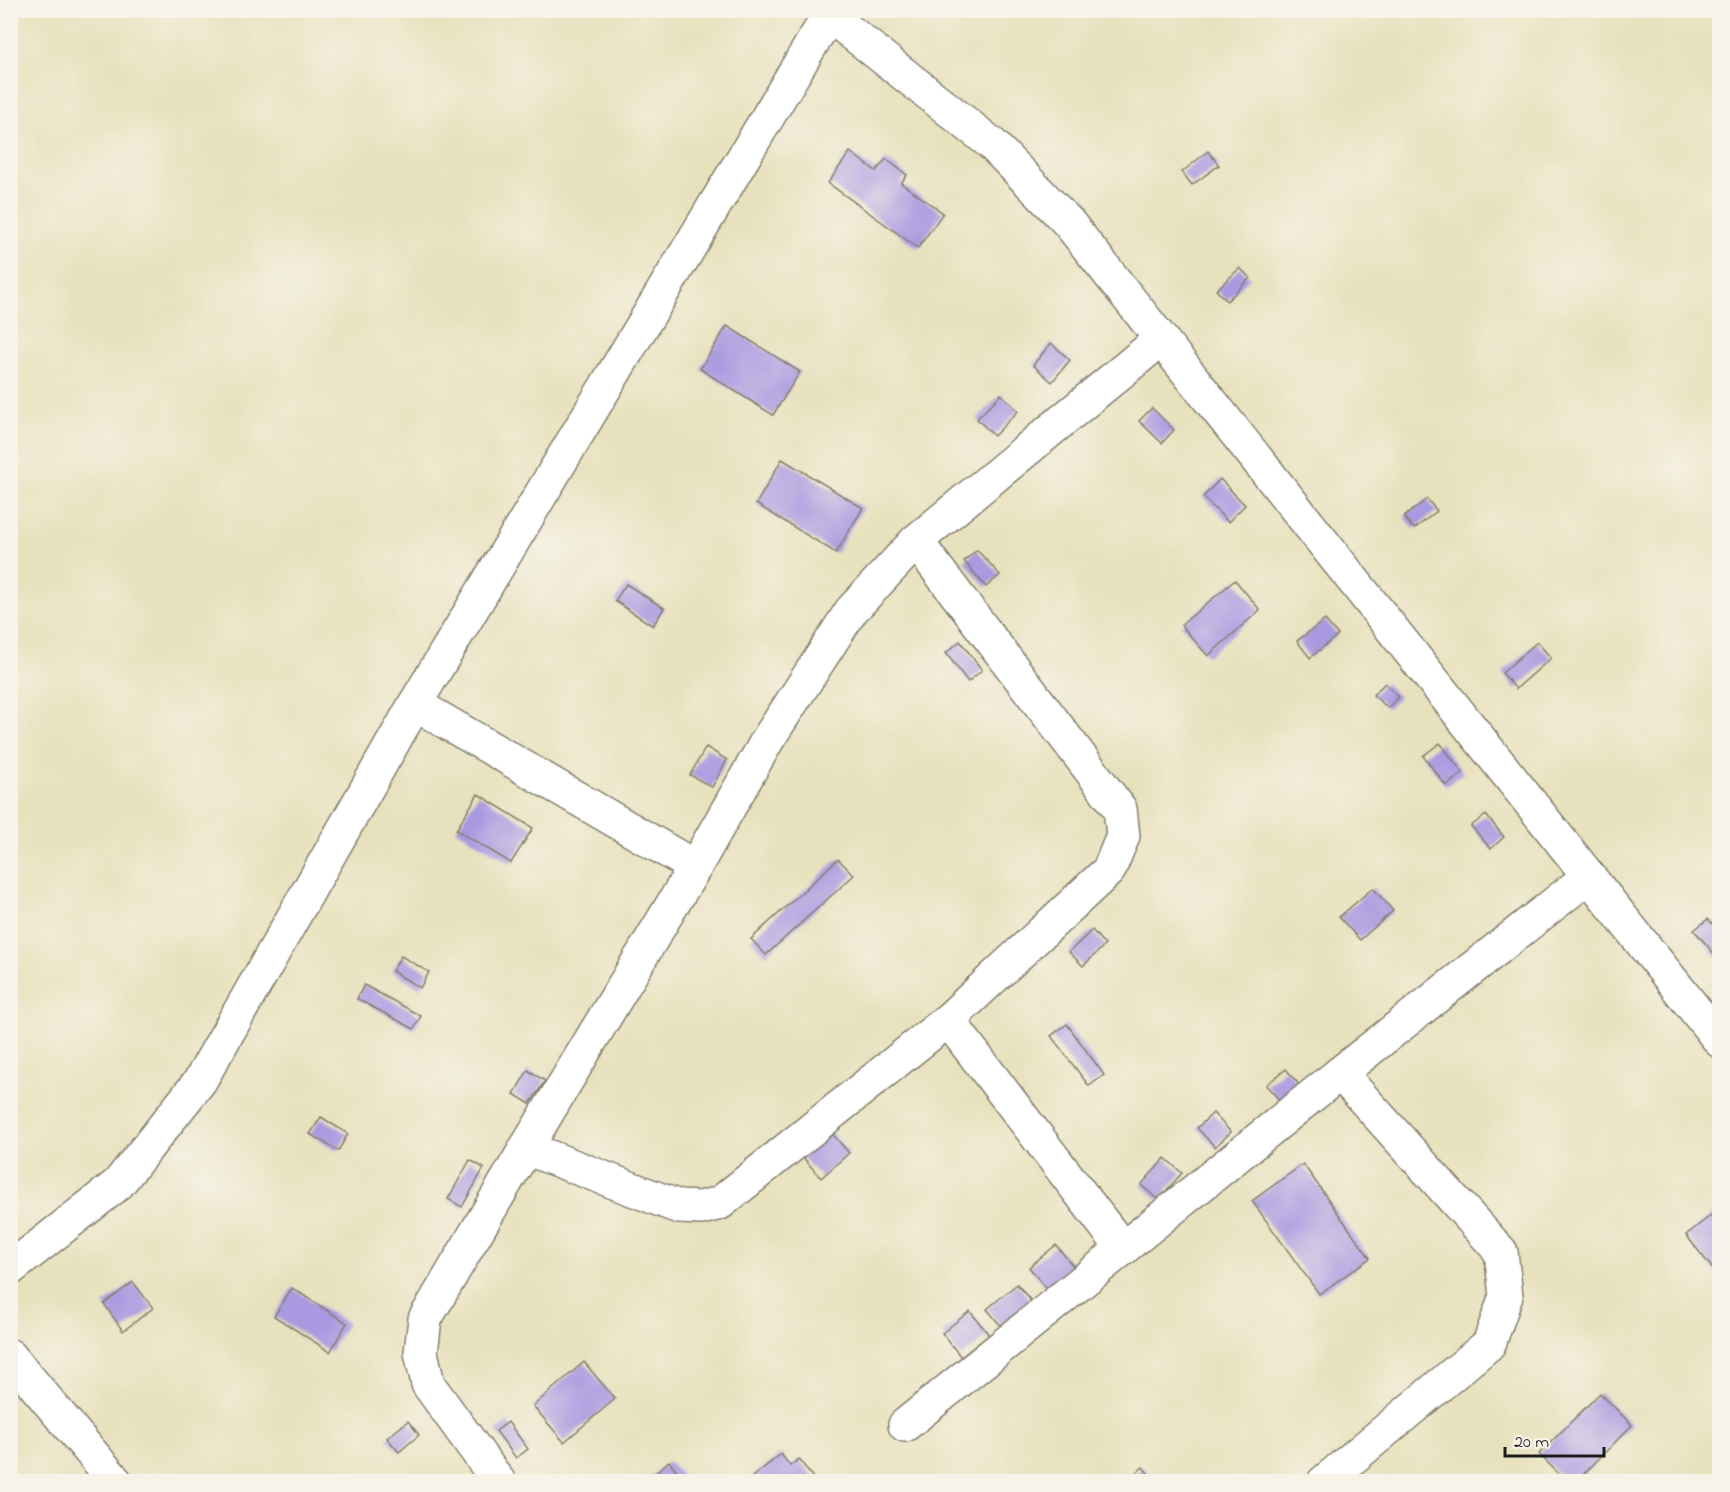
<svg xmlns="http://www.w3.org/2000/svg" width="1730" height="1492" viewBox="0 0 1730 1492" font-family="'Indie Flower',sans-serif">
  <rect width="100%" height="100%" fill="#f7f3e8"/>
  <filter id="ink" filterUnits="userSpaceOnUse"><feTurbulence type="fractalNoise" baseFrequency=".0167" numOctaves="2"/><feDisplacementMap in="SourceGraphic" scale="12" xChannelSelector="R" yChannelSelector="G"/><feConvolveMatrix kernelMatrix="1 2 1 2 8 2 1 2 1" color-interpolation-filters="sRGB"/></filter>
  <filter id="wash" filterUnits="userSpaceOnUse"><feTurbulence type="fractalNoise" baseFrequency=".008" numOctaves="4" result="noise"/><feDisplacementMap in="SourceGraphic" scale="24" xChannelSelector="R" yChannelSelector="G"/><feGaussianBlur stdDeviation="1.35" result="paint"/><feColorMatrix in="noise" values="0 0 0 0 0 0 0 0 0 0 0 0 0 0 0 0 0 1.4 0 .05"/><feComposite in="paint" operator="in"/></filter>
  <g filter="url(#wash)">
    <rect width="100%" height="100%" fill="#e8e1bd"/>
    <g id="blocks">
      <!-- building -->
      <g fill="#a999e0">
        <polygon points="1208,151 1219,165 1192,185 1182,172"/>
        <polygon points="850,152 876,171 886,159 907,175 901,183 943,213 918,248 828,183"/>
        <polygon points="1240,268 1250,278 1227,301 1216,290"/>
        <polygon points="727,326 800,372 773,415 700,369"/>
        <polygon points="1051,343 1070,360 1052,382 1033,365"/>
        <polygon points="1001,394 1018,411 994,436 977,419"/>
        <polygon points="1152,408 1174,430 1162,443 1139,421"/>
        <polygon points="782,459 863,508 836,553 756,504"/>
        <polygon points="1220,479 1245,505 1228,522 1203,497"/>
        <polygon points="1427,499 1437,511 1414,529 1404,517"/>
        <polygon points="977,550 1000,575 986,587 964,561"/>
        <polygon points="1235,580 1260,610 1208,656 1181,625"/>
        <polygon points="626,584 664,608 653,626 615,601"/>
        <polygon points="1325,620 1338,635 1310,658 1297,641"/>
        <polygon points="960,641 982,670 968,682 946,653"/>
        <polygon points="1537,642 1551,658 1516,689 1502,673"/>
        <polygon points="1385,683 1399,697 1388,708 1373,695"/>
        <polygon points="1440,743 1463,773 1446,786 1423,756"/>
        <polygon points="706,747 727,760 712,787 690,775"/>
        <polygon points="478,794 533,828 511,863 456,830"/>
        <polygon points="1486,815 1504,837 1491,849 1471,826"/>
        <polygon points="838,859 854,875 766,955 751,939"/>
        <polygon points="1373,888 1393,911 1360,940 1339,917"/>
        <polygon points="1708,919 1720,933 1720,961 1694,930"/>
        <polygon points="1092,930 1105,945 1083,966 1069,952"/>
        <polygon points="401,956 429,972 420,988 392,971"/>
        <polygon points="364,985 421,1016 414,1029 357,999"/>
        <polygon points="1067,1024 1104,1075 1089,1086 1051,1036"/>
        <polygon points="1286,1069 1300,1086 1281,1102 1266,1085"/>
        <polygon points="528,1070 545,1081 530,1104 514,1094"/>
        <polygon points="1213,1113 1231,1132 1215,1147 1197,1128"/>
        <polygon points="321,1117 348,1134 338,1151 310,1134"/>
        <polygon points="828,1129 849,1153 821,1178 800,1154"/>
        <polygon points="1165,1158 1182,1173 1158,1200 1141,1185"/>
        <polygon points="470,1160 484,1168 462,1207 448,1199"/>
        <polygon points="1303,1164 1370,1258 1319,1294 1252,1201"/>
        <polygon points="1720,1208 1720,1270 1716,1273 1686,1235"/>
        <polygon points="1056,1245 1077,1271 1050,1293 1029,1267"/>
        <polygon points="133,1282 153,1308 123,1331 104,1304"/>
        <polygon points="1017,1284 1035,1306 1005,1331 987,1309"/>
        <polygon points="292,1288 347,1323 330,1352 274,1316"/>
        <polygon points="970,1311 989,1335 961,1357 942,1333"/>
        <polygon points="584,1362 615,1399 564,1442 533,1406"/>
        <polygon points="1600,1393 1632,1425 1576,1482 1567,1482 1539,1454"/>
        <polygon points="408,1421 419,1435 399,1452 387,1438"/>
        <polygon points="508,1422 528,1449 516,1458 496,1431"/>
        <polygon points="781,1454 790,1466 799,1459 816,1482 746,1482"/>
        <polygon points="669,1461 686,1482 645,1482"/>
        <polygon points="1143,1467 1155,1482 1125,1482"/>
      </g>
    </g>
  </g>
  <g filter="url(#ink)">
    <use href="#blocks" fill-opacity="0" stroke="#827e6c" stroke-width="1.5"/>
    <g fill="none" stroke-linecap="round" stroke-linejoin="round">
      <defs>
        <g id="minor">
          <polyline points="829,15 992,144 1068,222 1720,1041"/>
          <polyline points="415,704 695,867"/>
          <polyline points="948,1020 1123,1249"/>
          <polyline points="526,1148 679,1207 701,1208 720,1203 948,1020 1109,870 1123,836 1120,809 916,541"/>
          <polyline points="10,1269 118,1184 200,1081 415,704 832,10"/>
          <polyline points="10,1356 116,1482"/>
          <polyline points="905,1425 1340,1073 1588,877"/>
          <polyline points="499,1482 428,1384 421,1352 425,1319 526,1148 695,867 768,739 851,611 916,541 1160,340"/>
          <polyline points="1324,1482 1489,1344 1506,1296 1501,1252 1340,1073"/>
        </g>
      </defs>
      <!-- minor casing -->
      <use href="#minor" stroke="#827e6c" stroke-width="36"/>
      <!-- minor -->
      <use href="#minor" stroke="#fff" stroke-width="33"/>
    </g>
  </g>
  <!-- margin -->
  <rect width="1730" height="1492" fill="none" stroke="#f7f3e8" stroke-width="36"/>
  <!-- scale -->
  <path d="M1505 1447v9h99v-9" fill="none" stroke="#1c1c1c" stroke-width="3"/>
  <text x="1514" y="1447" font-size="18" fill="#1c1c1c" stroke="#f7f3e8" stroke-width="4.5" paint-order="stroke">20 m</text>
</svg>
